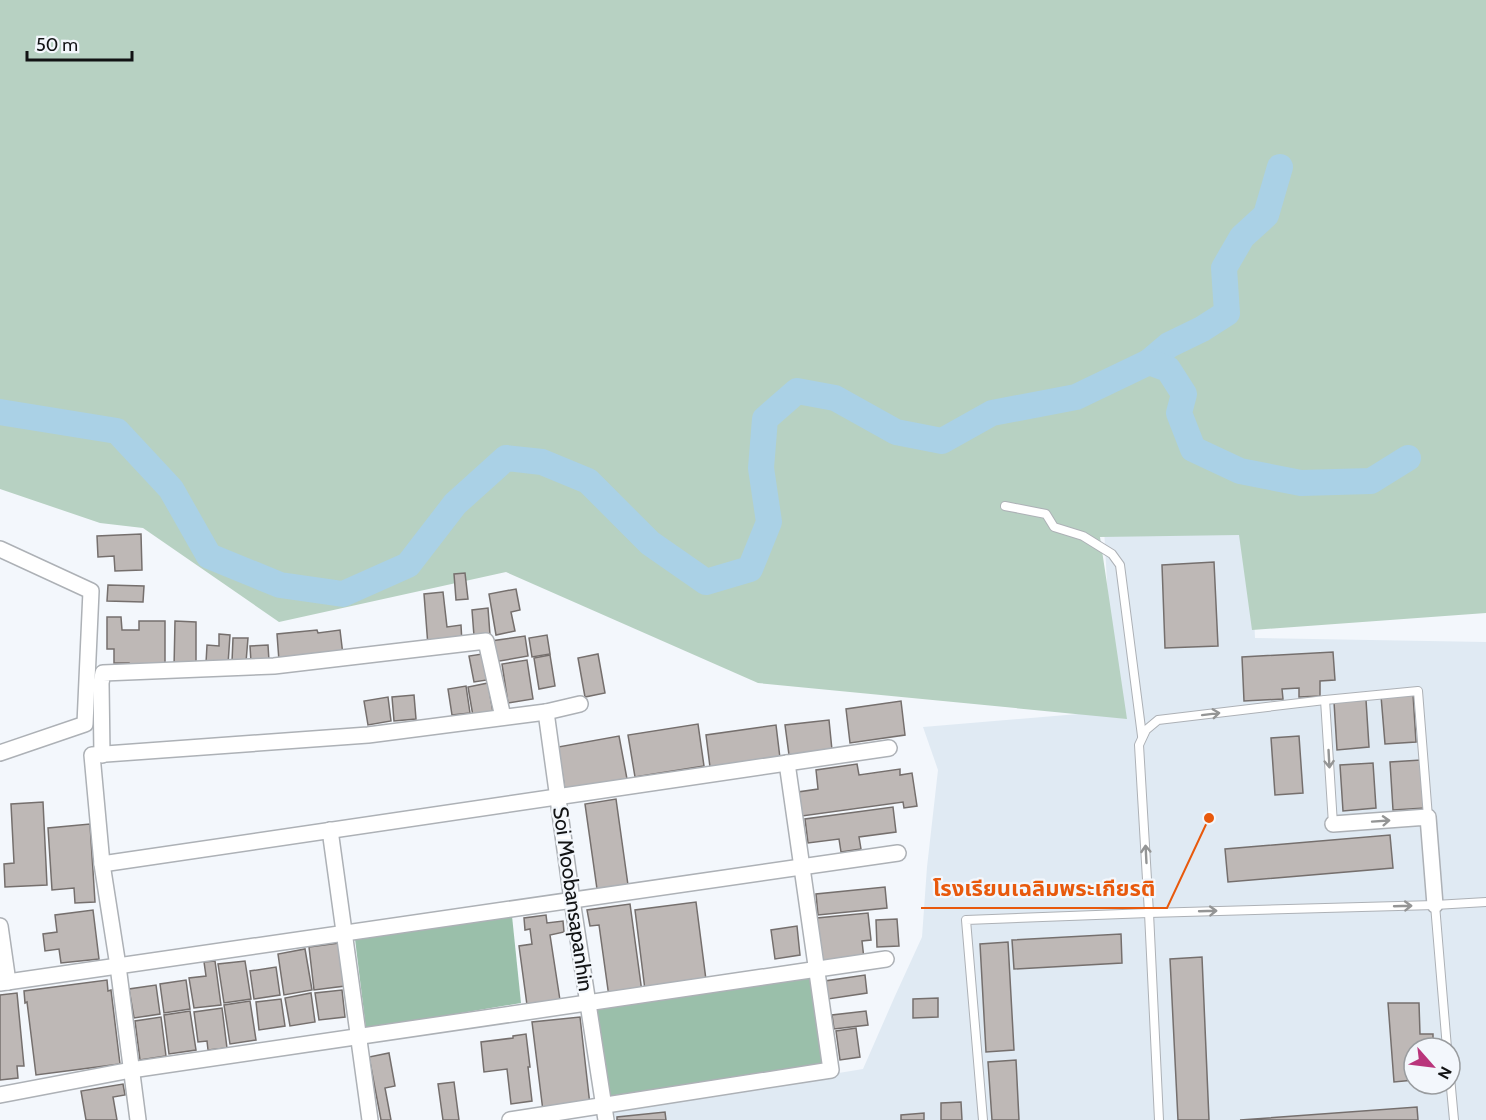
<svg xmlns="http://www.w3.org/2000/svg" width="1486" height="1120" viewBox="0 0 1486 1120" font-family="Cabin,'Noto Sans Thai',sans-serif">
  <rect width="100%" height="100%" fill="#f3f7fc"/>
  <!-- built -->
  <path fill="#e0eaf3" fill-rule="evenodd" d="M1250,527l5,111 231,4v478h-870l-3,-10 250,-41 32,-73 27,-59 5,-70 11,-97 -15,-43 191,-16 -10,-183zM1414,1048h36v36h-36z"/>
  <!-- green -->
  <polygon fill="#b7d1c2" points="0,0 1486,0 1486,613 1252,630 1239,535 1100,537 1127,719 758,683 506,572 279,622 143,528 100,523 0,489"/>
  <!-- forest -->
  <g fill="#9abfaa">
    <polygon points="512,916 521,1003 366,1029 355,939"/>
    <polygon points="812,977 824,1065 609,1096 596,1009"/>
  </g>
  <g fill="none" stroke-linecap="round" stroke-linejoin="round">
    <!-- river -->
    <g stroke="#aad1e6" stroke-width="26">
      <polyline points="1149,362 1169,345 1202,329 1227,313 1224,268 1242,237 1266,215 1280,167"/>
      <polyline points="0,412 117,431 171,489 209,556 280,585 343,594 408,565 455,504 506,458 542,462 588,481 650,543 706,582 750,569 769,522 761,468 765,419 797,391 835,398 896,432 942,441 992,413 1076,397 1149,362 1168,369 1184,394 1179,413 1193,449 1240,471 1301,483 1371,481 1408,458"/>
    </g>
  </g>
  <!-- building -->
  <g fill="#beb8b6" stroke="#756f6d" stroke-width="1.5">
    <polygon points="141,534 142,570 115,571 114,556 98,557 97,536"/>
    <polygon points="1214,562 1218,646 1165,648 1162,565"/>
    <polygon points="465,573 468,599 456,600 454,574"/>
    <polygon points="108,585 144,586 143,602 107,601"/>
    <polygon points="516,589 520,610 511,612 515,631 496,635 489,594"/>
    <polygon points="443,592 447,627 461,625 462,643 428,646 424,594"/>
    <polygon points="488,608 490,635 474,636 472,610"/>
    <polygon points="107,617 121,617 122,630 139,630 139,621 165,621 165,668 129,668 129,663 114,663 114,649 107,649"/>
    <polygon points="175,621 196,622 196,668 174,668"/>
    <polygon points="317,630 318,633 340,630 343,655 279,661 277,634"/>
    <polygon points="219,634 230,635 228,664 206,663 207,645 219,646"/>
    <polygon points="547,635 550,654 532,657 529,638"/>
    <polygon points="525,636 528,656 494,662 491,641"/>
    <polygon points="233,638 248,638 246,662 232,662"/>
    <polygon points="268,645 269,661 251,662 250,646"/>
    <polygon points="1333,652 1335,680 1320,681 1320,696 1299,697 1299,688 1282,689 1283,699 1244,701 1242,657"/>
    <polygon points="482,654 487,680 474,682 469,656"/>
    <polygon points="598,654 605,693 585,697 578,658"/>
    <polygon points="550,655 555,686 539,689 534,658"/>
    <polygon points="527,660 533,699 508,703 502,664"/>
    <polygon points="488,683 493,712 473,716 468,687"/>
    <polygon points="466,686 470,713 452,715 448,689"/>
    <polygon points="1413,694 1416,742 1385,744 1381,696"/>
    <polygon points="414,695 416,719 394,721 392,697"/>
    <polygon points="388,697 391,721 368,725 364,701"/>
    <polygon points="1366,700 1369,747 1337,750 1334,702"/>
    <polygon points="901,701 905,735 850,743 846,709"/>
    <polygon points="829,720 832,750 789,755 785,725"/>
    <polygon points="698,724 704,766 635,777 628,735"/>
    <polygon points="776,725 780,758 710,767 706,735"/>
    <polygon points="619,736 627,779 565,790 558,747"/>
    <polygon points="1299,736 1303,793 1275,795 1271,738"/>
    <polygon points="1421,760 1425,808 1393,810 1390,762"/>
    <polygon points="1373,763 1376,808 1343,811 1340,765"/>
    <polygon points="857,764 859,775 900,769 900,775 912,773 917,806 904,808 903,802 802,816 798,792 818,789 816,770"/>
    <polygon points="616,799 628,885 597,889 585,804"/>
    <polygon points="43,802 47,885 5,887 4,864 14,863 11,804"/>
    <polygon points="893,807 896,832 859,837 861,849 841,852 839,839 808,843 805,819"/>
    <polygon points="90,824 95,902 75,903 74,888 52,890 48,828"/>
    <polygon points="1390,835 1393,868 1228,882 1225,849"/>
    <polygon points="885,887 887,908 818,915 816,894"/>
    <polygon points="696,902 706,980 645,990 635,910"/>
    <polygon points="630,904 642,992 609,997 599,925 590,926 587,910"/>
    <polygon points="93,910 99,959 61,963 59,949 45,951 43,934 57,932 55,915"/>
    <polygon points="868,913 871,940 862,941 864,959 821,963 817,918"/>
    <polygon points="546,915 547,923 563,921 564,932 550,935 560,1000 527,1005 519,946 532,944 530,929 525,930 524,918"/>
    <polygon points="897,919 899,946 877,947 876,920"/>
    <polygon points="797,926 800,955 775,959 771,930"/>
    <polygon points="1121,934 1122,963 1014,969 1012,940"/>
    <polygon points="1008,942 1014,1050 986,1052 980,944"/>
    <polygon points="339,943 345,986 314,990 309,947"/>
    <polygon points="305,949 312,990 284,995 278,954"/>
    <polygon points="1202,957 1209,1120 1178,1120 1170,959"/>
    <polygon points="215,961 221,1005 194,1008 189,978 206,976 204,962"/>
    <polygon points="245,961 251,999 224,1003 218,964"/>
    <polygon points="276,967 280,995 254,999 250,971"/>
    <polygon points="865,975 867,993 828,999 825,981"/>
    <polygon points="107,980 108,991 111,990 120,1064 36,1075 27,1002 25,1003 24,991"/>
    <polygon points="186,980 190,1009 164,1013 160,984"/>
    <polygon points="156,985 160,1014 134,1018 129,989"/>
    <polygon points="342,990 345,1017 319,1020 315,993"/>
    <polygon points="17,993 24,1066 17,1066 18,1078 0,1080 0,995"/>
    <polygon points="311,993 315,1022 290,1026 285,998"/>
    <polygon points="938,998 938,1017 913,1018 913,999"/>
    <polygon points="281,999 285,1026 259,1030 256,1002"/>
    <polygon points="250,1001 256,1040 230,1044 224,1005"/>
    <polygon points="1388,1003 1419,1003 1420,1034 1433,1034 1433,1048 1414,1048 1414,1080 1394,1082"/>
    <polygon points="222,1008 227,1048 208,1050 207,1041 198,1042 194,1012"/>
    <polygon points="190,1011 196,1050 169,1054 164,1015"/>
    <polygon points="866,1011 868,1025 834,1029 832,1015"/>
    <polygon points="161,1017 166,1056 140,1060 135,1021"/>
    <polygon points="580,1017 590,1105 543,1111 532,1022"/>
    <polygon points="856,1028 860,1057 840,1060 836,1031"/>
    <polygon points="526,1034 530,1067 528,1067 532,1101 511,1104 507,1069 484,1072 481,1042 513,1038 513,1036"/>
    <polygon points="389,1053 395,1086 385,1088 391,1120 381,1120 369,1057"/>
    <polygon points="1016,1060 1019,1120 992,1120 988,1062"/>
    <polygon points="454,1082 459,1120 443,1120 438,1084"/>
    <polygon points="123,1084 125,1095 113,1097 117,1120 86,1120 81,1091"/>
    <polygon points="961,1102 962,1120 941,1120 941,1103"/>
    <polygon points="1417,1107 1418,1120 1240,1120"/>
    <polygon points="665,1112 666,1120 617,1120 617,1117"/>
    <polygon points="924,1113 924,1120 901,1120 901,1115"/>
  </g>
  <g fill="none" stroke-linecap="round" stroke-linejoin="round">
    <defs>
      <g id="lane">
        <polyline points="1005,506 1046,514 1054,527 1083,536 1112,554 1120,565 1142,736"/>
        <polyline points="1325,700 1333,824"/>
        <polyline points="1435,905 1447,1048"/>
        <polyline points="1450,1077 1454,1120"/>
        <polyline points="983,1120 966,920 1149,913 1435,905 1486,902"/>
        <polyline points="1159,1120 1149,913 1139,745 1146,730 1158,720 1325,700 1418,691 1428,817"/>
      </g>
      <g id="street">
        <polyline points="0,549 91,591 85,724 0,753"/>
        <polyline points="580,704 546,712 572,900 606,1120"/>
        <polyline points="102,755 101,683 103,673 274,666 486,641 503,717"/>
        <polyline points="1333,824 1428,817 1435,905"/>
        <polyline points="330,830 370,1120"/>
        <polyline points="102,864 889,748"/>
        <polyline points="0,926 8,982"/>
        <polyline points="0,983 898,853"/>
        <polyline points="0,1095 131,1070 886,959"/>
        <polyline points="138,1120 118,966 102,864 92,755 368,735 546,712"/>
        <polyline points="510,1120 831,1070 787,763"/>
      </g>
    </defs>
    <!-- lane casing -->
    <use href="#lane" stroke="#adb1b6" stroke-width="10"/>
    <!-- street casing -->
    <use href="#street" stroke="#adb1b6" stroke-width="18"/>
    <!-- lane -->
    <use href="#lane" stroke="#fff" stroke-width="8"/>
    <!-- street -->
    <use href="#street" stroke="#fff" stroke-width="15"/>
  </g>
  <!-- one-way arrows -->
  <defs><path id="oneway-shaft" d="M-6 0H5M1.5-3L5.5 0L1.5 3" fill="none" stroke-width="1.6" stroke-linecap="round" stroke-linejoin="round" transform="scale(1.5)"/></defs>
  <g stroke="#949595">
    <use href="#oneway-shaft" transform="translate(1211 714) rotate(-7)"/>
    <use href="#oneway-shaft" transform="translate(1329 759) rotate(87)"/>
    <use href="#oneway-shaft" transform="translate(1381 821) rotate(-4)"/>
    <use href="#oneway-shaft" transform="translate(1146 854) rotate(-93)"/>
    <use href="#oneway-shaft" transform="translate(1403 906) rotate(-2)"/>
    <use href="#oneway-shaft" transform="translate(1208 911) rotate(-2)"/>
  </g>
  <g text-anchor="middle" stroke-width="4.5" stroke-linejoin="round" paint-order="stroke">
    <!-- street labels -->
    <g font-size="21" fill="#121314" stroke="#f3f7fc">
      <text transform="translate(573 899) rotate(82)" y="7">Soi Moobansapanhin</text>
    </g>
  </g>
  <!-- callouts -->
  <path fill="none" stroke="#e8590c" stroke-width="2" d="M1209 818L1167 908H921"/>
  <circle fill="#e8590c" stroke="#f3f7fc" stroke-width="2" cx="1209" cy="818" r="6"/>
  <g font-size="22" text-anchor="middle" font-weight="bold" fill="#e8590c" stroke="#f3f7fc" stroke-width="4.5" stroke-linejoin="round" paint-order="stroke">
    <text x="1044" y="896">โรงเรียนเฉลิมพระเกียรติ</text>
  </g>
  <!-- north arrow -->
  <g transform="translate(1432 1066) rotate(118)"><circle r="28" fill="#f3f7fc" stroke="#999c9f" stroke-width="1.5"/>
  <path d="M0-4.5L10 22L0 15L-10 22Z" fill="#b9357b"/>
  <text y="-9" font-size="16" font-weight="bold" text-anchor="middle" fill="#121314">N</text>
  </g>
  <!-- scale -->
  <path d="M27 51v9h105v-9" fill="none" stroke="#121314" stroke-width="3"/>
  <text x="36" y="51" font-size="18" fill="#121314" stroke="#f3f7fc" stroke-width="4.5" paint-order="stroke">50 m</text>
</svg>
